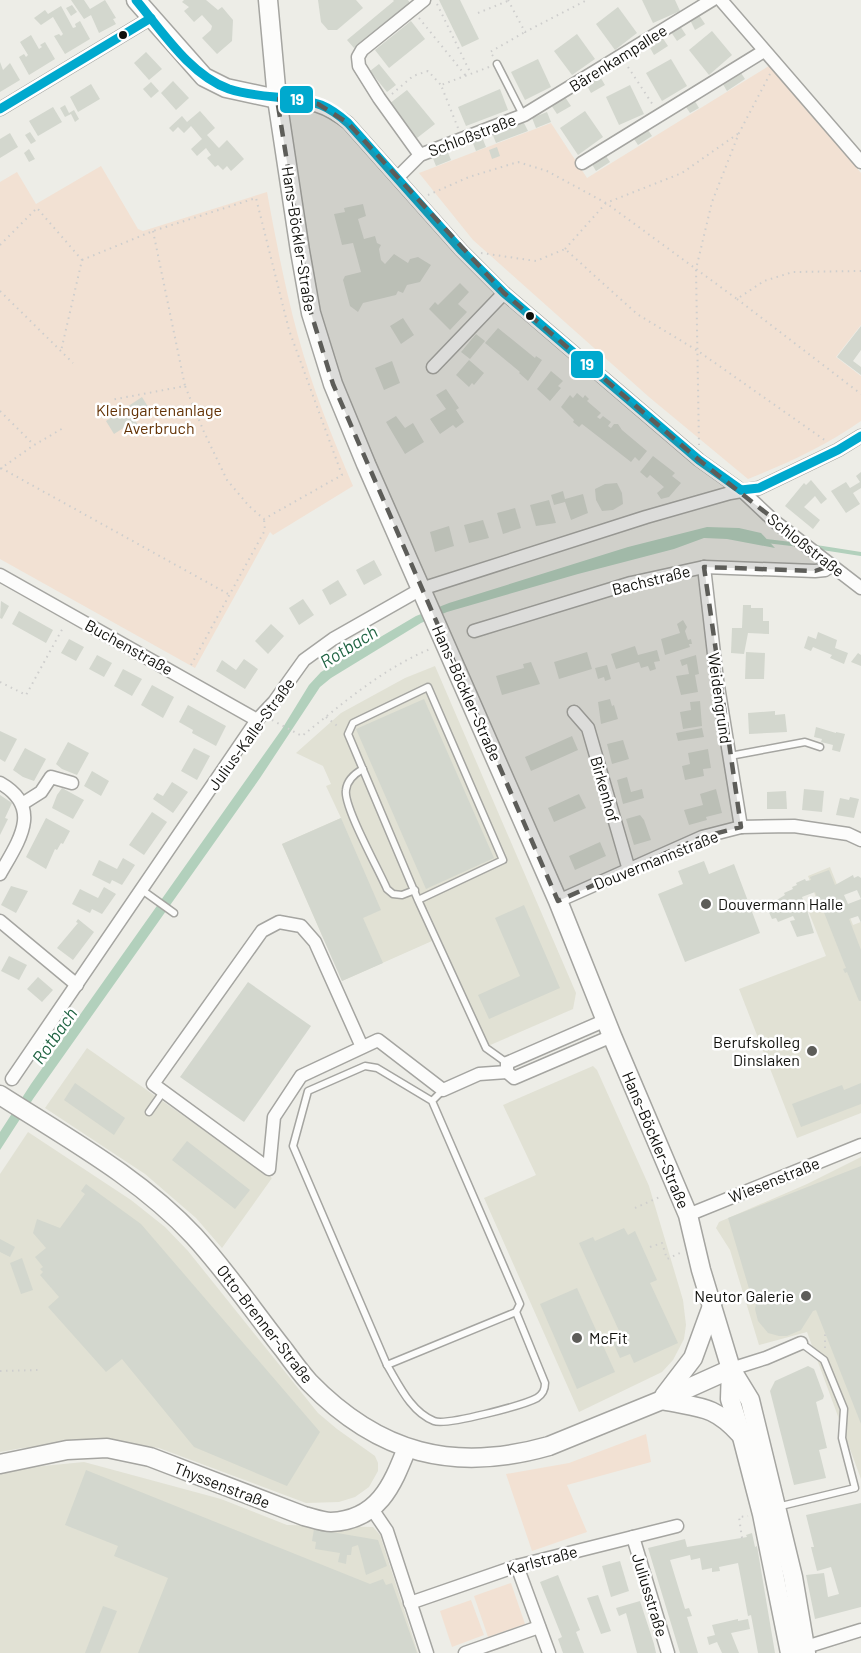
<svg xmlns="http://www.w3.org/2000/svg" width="861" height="1653" viewBox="0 0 861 1653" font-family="Barlow,sans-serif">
  <rect width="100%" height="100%" fill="#edede7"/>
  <!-- built -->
  <g fill="#e1e1d4">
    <polygon points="435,666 576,993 573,1009 488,1046 427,908 419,911 432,941 342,981 282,844 341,818 326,786 331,784 323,766 296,753 341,713 405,678"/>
    <polygon points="830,867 853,925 861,922 861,1113 797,1138 739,989 826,956 808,910 819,906 808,876"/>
    <polygon points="87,1048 272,1178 222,1248 196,1218 145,1174 45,1108"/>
    <polygon points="593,1066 597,1070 649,1186 683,1300 686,1325 684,1339 673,1360 662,1372 579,1412 484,1198 536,1175 503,1105"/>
    <polygon points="28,1132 131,1200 165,1227 188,1251 318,1413 337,1429 375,1456 378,1463 378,1471 369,1487 355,1497 339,1502 306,1503 159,1448 128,1443 22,1448 0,1452 0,1174"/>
    <polygon points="861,1157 861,1479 807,1332 759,1345 730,1250 716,1228 719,1222 807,1184"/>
    <polygon points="84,1462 221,1499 287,1525 373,1527 380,1535 418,1653 0,1653 0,1474 33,1467"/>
  </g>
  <!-- green -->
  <g fill="#f2e1d3">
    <path d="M772,64l89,109v152l-25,32 25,19v45c-36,25 -73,42 -113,58l-99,-82 -176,-157 -54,-67 132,-50 36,55z"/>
    <path d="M101,166l37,63 5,2 124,-39c9,49 18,96 31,144 14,51 34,101 55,150l-80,49 -3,-3 -75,136 -195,-109v-377l17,-10 19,32z"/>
    <polygon points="646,1434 651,1462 567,1485 587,1532 532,1551 506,1474 569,1463"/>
    <polygon points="511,1583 525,1624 488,1637 474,1596"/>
    <polygon points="471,1600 484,1635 452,1647 440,1611"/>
  </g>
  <!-- water -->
  <polygon fill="#b2d0bc" points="707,527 739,528 761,533 775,548 727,539 704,538 674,549 578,574 447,612 421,623 331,678 320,687 260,778 33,1099 0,1150 0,1132 31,1084 282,729 309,685 321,672 416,616 449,603 628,547"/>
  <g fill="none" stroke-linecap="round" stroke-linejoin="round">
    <!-- stream -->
    <g stroke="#b2d0bc" stroke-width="4">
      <polyline points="766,541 800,545"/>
      <polyline points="816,547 861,554"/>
    </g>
  </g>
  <!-- building -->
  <g fill="#d3d7ce" fill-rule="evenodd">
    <polygon points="71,0 84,0 90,9 105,0 116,18 113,19 116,24 99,33 91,15 84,19"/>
    <polygon points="184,0 206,0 218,10 222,7 233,20 232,41 217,54 202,38 211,30 212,26 202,15 194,22 184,11 189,7 182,2"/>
    <polygon points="318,0 356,0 363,8 337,30 328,30 321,22"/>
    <polygon points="393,0 408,0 410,3 354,48 347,40 394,1"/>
    <polygon points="439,0 460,0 479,39 462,47"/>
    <polygon points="642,0 675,0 680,11 653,23"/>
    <polygon points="72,5 77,12 71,16 66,8"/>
    <polygon points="61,6 73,28 76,27 75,24 80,21 90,39 65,54 54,36 59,34 61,36 63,34 53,17 41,25 34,18 45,10 48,14"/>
    <polygon points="618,7 637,33 615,50 596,24"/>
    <polygon points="699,15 705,24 695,30 690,20"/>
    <polygon points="411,21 425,39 389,68 375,50"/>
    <polygon points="680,26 686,35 677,41 671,32"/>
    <polygon points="712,31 732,55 709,75 689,50"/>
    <polygon points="577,34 595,59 572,75 554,51"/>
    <polygon points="31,35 39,49 42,47 40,45 45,42 55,59 29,75 19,57 24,54 26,57 28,55 20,42"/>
    <polygon points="662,37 668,46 654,55 649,46"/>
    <polygon points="146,52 162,69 149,80 134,63"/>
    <polygon points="538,59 551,87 525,100 511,72"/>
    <polygon points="671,59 687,86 662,101 646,73"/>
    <polygon points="0,62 3,70 10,63 20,80 0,92"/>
    <polygon points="379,64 396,85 387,92 370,71"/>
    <polygon points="739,70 745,79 727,91 721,81"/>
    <polygon points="599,75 605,85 591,93 586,84"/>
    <polygon points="173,81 189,98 176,110 161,93"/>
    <polygon points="151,82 159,91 151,98 143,89"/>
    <polygon points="91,84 100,99 78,112 70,97"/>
    <polygon points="630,85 644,114 619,125 606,97"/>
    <polygon points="500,89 508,110 466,126 458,107"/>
    <polygon points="407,90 435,124 417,138 389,104"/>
    <polygon points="565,97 571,106 557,114 551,105"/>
    <polygon points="693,98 699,108 690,113 684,104"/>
    <polygon points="65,105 69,113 74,110 79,119 75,122 71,114 65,117 60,108"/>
    <polygon points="53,107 62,122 38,136 29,121"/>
    <polygon points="200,111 215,128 207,135 217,146 219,148 227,140 244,159 231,171 227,166 223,170 218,165 215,167 207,158 211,155 206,148 197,156 191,149 202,139 191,126 184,133 178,127 173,132 169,128 182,116 187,122"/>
    <polygon points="585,111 603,137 578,155 560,128"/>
    <polygon points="547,112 551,122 536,128 532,118"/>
    <polygon points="523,121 528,131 496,143 492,133"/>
    <polygon points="646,127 652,136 638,145 632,136"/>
    <polygon points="30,132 36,141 31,144 25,135"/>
    <polygon points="10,133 18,147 0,158 0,139"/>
    <polygon points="482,137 486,147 476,151 472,141"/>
    <polygon points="497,147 500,156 492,159 489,150"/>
    <polygon points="29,149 35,159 29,162 24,153"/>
    <polygon points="447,150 451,160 436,166 432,156"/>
    <polygon points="604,153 610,162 596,171 590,161"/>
    <polygon points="363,204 366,216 358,219 364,239 375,236 377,243 381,245 379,249 381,260 385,264 394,254 408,263 410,259 418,257 431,265 420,282 407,285 403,293 398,291 396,295 363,303 358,312 350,306 343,280 345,276 361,272 353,243 342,245 334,214 345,212 344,208"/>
    <polygon points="460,283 469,292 458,304 467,312 450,330 429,309 435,302 438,305"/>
    <polygon points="403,318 414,335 401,344 390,326"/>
    <polygon points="861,326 861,350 853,361 861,367 861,375 837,357"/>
    <polygon points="498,328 535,358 536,356 542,360 528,381 519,373 520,372 485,343"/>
    <polygon points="476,334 485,341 470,359 461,352"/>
    <polygon points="469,360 484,373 474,385 472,383 469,387 456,375"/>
    <polygon points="392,361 400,383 384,390 375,368"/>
    <polygon points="551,371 563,381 558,386 561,388 550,401 537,389"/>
    <polygon points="446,389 459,408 456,410 464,422 456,428 453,425 440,434 430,419 446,409 436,395"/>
    <polygon points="577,393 583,398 585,395 589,399 587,401 601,413 597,417 600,419 603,416 611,422 608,426 611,428 614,424 618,424 622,430 647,451 639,461 635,457 631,462 582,424 579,427 573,422 574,420 561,407 570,395 573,398"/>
    <polygon points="142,397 150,410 135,420 139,427 132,432 128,425 114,434 106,421"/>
    <polygon points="396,416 405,428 413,423 424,442 405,454 386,422"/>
    <polygon points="653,456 675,473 672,476 681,483 669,497 661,499 657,493 664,487 650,475 647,478 640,472"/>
    <polygon points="861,472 861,488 853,493 860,504 846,513 831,491 846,482 850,488 860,482 856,476"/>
    <polygon points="811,480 827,499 821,504 815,496 804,507 820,520 813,529 785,506 804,483 806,485"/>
    <polygon points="617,483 622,493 623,504 613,510 602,511 596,500 595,489 605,484"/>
    <polygon points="563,491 565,499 583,494 588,513 571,520 565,502 554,505 551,495"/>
    <polygon points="549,500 556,523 536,526 530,505"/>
    <polygon points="515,508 521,528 503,534 497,513"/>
    <polygon points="483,520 489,538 469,543 464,525"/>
    <polygon points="449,526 454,546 435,552 430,532"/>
    <polygon points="374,560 382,575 364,585 356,570"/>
    <polygon points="338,580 347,595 330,605 322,590"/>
    <polygon points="303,599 314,615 299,625 289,608"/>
    <polygon points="1,601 9,606 2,619 0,618"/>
    <polygon points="743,605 751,605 751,608 763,608 763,621 769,621 769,634 748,633 744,654 731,653 732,628 742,628"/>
    <polygon points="19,611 53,630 46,643 12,624"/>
    <polygon points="683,620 687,627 685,631 688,640 691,639 692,644 689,644 690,647 665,655 661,639 680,633 677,624"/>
    <polygon points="271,624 284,636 268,654 255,641"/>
    <polygon points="818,632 837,640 835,648 848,653 844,664 830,658 832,655 813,647 811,651 804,648 808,636 816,639"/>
    <polygon points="69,639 84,647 76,661 61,653"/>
    <polygon points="635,646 638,655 657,650 660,661 654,662 656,669 650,671 648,666 641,668 639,662 616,669 611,654"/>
    <polygon points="587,652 592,669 559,679 554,662"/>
    <polygon points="746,652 765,653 764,679 745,679"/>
    <polygon points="858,653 861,655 861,666 851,662"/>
    <polygon points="97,655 112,663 104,677 89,669"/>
    <polygon points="696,655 699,674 695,675 698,692 681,695 676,676 689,674 687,664 682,666 680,660"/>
    <polygon points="244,659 258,669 245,689 216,671 222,660 236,670"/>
    <polygon points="531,662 540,684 502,695 496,676 524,668 523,664"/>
    <polygon points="607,665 611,679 605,681 604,677 598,679 595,668"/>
    <polygon points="123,669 142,679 132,696 114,686"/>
    <polygon points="152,685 174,697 163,718 141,705"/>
    <polygon points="424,699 494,858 426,889 356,729"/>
    <polygon points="610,699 612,706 614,705 618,719 601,724 598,702"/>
    <polygon points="700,701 702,726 683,729 680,712 691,710 690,702"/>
    <polygon points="188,705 226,726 216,746 192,733 193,730 179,722"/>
    <polygon points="775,711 775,715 785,714 787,732 749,734 748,713"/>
    <polygon points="816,727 836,733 836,732 845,734 840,752 832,750 833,745 821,742 822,739 814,737"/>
    <polygon points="702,728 704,737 678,741 676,733"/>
    <polygon points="0,731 17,739 5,762 0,759"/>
    <polygon points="572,736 578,750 531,771 525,757"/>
    <polygon points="623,740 629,759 612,764 607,744"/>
    <polygon points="68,742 89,753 77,775 62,769 56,764"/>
    <polygon points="25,748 46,759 34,781 23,777 13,770"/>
    <polygon points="194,748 210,756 197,780 181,771"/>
    <polygon points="708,749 711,768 703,769 704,776 685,780 682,766 690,764 688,753"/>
    <polygon points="92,771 109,781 101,796 84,786"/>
    <polygon points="627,777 631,792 642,789 644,798 623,804 617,780"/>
    <polygon points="172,782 188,792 173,813 153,799 157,793 163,796"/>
    <polygon points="62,788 84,800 73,819 52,808 57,795"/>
    <polygon points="716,789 722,813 706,817 707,820 689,825 684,810 703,805 700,794"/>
    <polygon points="804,789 824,791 822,812 802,810"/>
    <polygon points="767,792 786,791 787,809 767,809"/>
    <polygon points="579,794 586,808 554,822 548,808"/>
    <polygon points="0,795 12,803 5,818 8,819 0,835"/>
    <polygon points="850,797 859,799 854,818 836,815 840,798 849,800"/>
    <polygon points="152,812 167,822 144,855 129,845"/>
    <polygon points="640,815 644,820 651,840 634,845 626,819"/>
    <polygon points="46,818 70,831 63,844 61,843 57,850 55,849 46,869 26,857"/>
    <polygon points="341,818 381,910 363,918 383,963 342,981 282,844"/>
    <polygon points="600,842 606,856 575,870 569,856"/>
    <polygon points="123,858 135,865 122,885 112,880 110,884 92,875 99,860 117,869"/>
    <polygon points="704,861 709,874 734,864 760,933 685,962 658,894 683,884 678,871"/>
    <path d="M829,870l6,15 18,-10 1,3 4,-2 3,2v45l-3,-7 -9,3 12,31v51h-2l-12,-29 -2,1 -2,-4 3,-1 -23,-58 -3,1 -1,-4h2l-1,-2 -13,5 7,23 -17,4 -7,-16 5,-1 -2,-4 -15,6 -2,-4 -4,1 -4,-9 4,-2 -2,-4 15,-9 -1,-2 9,-4 -1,-2 5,-2 -1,-2 9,-4 1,2 5,-1 -1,-3zM857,890l4,9 -13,5 -4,-9zM815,892l3,8 -13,5 -3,-8z"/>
    <polygon points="11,886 28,891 16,913 1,905"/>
    <polygon points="104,887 116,894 102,914 92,909 90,913 72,904 80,889 98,898"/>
    <polygon points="524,905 560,988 489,1019 478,995 520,976 495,918"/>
    <polygon points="78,919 94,932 73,960 57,948 78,923 76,922"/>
    <polygon points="9,956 27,965 19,980 1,971"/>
    <polygon points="38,977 53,990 42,1002 27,989"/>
    <polygon points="248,982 311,1026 244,1122 180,1077"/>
    <polygon points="75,1083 125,1118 114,1135 64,1100"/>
    <polygon points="861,1083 861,1104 801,1127 792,1104 842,1085 844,1090"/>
    <polygon points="187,1141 250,1190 235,1209 172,1160"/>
    <polygon points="861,1166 861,1424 816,1310 813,1311 801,1330 787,1336 779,1336 768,1333 758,1321 755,1309 757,1299 753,1300 750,1292 728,1218"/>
    <polygon points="86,1184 141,1224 320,1432 287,1486 194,1447 122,1359 106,1372 48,1307 59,1297 40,1275 43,1272 40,1269 43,1267 35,1257 46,1248 33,1233 37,1219 60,1228 85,1194 81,1191"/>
    <polygon points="624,1228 628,1235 635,1231 657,1280 650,1283 678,1343 634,1363 630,1354 620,1358 611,1338 620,1333 579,1243 593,1237 595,1241"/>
    <polygon points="0,1239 15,1247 10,1257 0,1252"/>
    <polygon points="22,1258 33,1290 21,1294 10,1263"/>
    <polygon points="577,1288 615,1372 577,1389 540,1304"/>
    <polygon points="808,1366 814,1369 824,1396 823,1399 816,1402 827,1448 819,1450 826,1478 794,1485 770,1391 775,1381"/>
    <polygon points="86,1470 370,1584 383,1579 386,1585 392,1583 417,1653 138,1653 168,1578 114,1556 118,1546 65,1525"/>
    <polygon points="861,1503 861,1607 815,1619 806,1575 824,1573 828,1597 839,1594 831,1567 817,1571 811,1547 814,1547 806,1515"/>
    <polygon points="314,1529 378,1540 387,1566 366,1575 358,1545 352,1547 351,1555 347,1555 346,1564 338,1562 340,1553 315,1549 316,1542 312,1541"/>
    <polygon points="752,1533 755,1547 757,1546 775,1653 758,1653 751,1615 748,1616 738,1563 719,1567 720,1571 712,1572 712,1568 702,1570 700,1558 691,1560 690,1555 670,1560 685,1609 689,1608 692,1616 687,1617 698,1653 680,1653 648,1548 685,1539 687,1547 747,1537 746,1535"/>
    <polygon points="620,1561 629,1591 611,1597 602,1566"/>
    <polygon points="558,1575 580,1630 576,1632 584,1653 563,1653 558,1639 562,1637 540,1582"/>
    <polygon points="598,1595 611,1631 601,1634 587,1598"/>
    <polygon points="640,1601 654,1644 656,1653 637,1653 626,1613 619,1616 616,1608"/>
    <polygon points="103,1606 117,1611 100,1653 85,1653"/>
    <polygon points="738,1619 738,1621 748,1619 750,1629 731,1633 739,1653 722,1653 717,1642 709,1645 707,1637 715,1635 712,1625"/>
  </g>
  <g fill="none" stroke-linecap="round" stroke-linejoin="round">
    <defs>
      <g id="lane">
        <polyline points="497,64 523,115"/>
        <polyline points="730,756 805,742 820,747"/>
        <path d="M363,769c-9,5 -16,11 -17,21 -3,16 33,80 41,99l6,5 9,1 13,-5"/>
        <polyline points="142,890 174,913"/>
        <polyline points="418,900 503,860 428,687 353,723 348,734 418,900 486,1048 507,1063"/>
        <polyline points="432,1101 377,1068 365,1066 308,1091 293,1146 387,1365 516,1312 520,1304 432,1101 443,1090"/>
        <polyline points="149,1112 163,1092"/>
        <path d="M387,1365c12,20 24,47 47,56 12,5 90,-16 103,-23 6,-4 8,-8 8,-15l-29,-71"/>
        <polyline points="777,1507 855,1488 842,1438 844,1409 824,1360 801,1343"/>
      </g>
      <g id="street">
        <polyline points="721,0 861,162"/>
        <path d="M277,99c32,4 45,4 71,24l113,127 43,43 195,167 42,30 33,31 87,67"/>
        <polyline points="0,109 151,18"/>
        <polyline points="420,155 379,98 359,66 358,57 362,50 424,0"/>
        <polyline points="582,163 764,51"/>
        <polyline points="398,177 420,155 524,115 712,0"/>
        <polyline points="433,367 504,293"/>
        <polyline points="704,567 717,680 741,827"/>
        <polyline points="0,575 257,720"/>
        <polyline points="474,631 631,583 704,567 815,571 825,570 832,565"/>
        <polyline points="574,712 588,728 629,870"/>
        <path d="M0,783c44,25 18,59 0,91"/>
        <polyline points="22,804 41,792 51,777 72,783"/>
        <polyline points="558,901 702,837 741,827 794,826 848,834 861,840"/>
        <polyline points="0,921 77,985"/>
        <polyline points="606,1020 507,1063 507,1072 514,1078 612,1036"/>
        <polyline points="362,1047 315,942 301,926 279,922 262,931 153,1084 269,1169 274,1117 301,1076 378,1040 443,1090 479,1074 507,1072"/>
        <polyline points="12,1079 257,720 274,702 304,660 333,639 421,589 646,517 730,493 759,488 838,450 861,436"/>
        <polyline points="688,1215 861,1145"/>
        <polyline points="731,1369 766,1358 801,1343"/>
        <polyline points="372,1509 387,1531 427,1653"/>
        <polyline points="633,1537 668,1653"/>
        <polyline points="517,1566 549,1653"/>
        <polyline points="410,1603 517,1566 677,1526"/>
        <polyline points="801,1652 806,1647 861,1630"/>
        <polyline points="465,1653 539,1627"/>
      </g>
      <g id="secondary">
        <polyline points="136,0 204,77 226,88 277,99"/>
        <polyline points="268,0 277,99 300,251 311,313 333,384 366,464 558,901 612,1036 688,1215 701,1270 731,1369 750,1400 793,1577 806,1653"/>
        <path d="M0,1095c67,43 140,83 194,141 33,36 60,76 90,114 8,11 16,22 25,32 70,72 145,91 240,64l113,-46 69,-31"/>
        <polyline points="731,1369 730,1399 742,1437 762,1514 790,1653"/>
        <polyline points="664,1396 693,1358 712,1306"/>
        <path d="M662,1400c36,8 51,4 78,34"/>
        <path d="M0,1464l67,-14 40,-2 43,9 154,59c8,2 19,6 27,6 47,-2 61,-36 76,-74"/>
      </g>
    </defs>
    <!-- lane casing -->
    <use href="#lane" stroke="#a5a5a1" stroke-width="9"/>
    <!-- street casing -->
    <use href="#street" stroke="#a5a5a1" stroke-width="15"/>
    <!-- secondary casing -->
    <use href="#secondary" stroke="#a5a5a1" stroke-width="21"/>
    <!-- path -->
    <g stroke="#cececd" stroke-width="2" stroke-dasharray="1.5 4.5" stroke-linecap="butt">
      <polyline points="508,0 525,32 587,0"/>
      <polyline points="437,4 471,74"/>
      <polyline points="478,13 510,0"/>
      <polyline points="419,18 466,76"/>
      <polyline points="493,56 490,52 525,32"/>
      <polyline points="628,67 653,105"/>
      <polyline points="770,74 739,133 712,202 696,269 737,299 764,281 793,272 861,271"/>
      <polyline points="392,94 413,76 428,71 441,85"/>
      <polyline points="458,128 441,85 489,67"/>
      <polyline points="428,195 469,177 518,162 547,171 606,203 682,173 739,133"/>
      <polyline points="153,231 185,386"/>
      <polyline points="0,245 37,208 82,260 61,351"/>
      <polyline points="565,249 606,203 696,269 699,445"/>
      <polyline points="481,253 536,261 565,249 637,314 698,351 826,441"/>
      <polyline points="82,260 153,231 256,198 289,330 342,475 264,519 249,506 227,480 204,432 185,386 111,400"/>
      <polyline points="0,291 73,363"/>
      <polyline points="737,299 861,394"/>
      <polyline points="0,411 34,445"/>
      <polyline points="1,468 230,595"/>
      <polyline points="0,469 34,445 65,427"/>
      <polyline points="191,665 265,530 264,519"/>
      <polyline points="0,682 26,695 64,626"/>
      <polyline points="326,717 340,728"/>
      <path d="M272,720l30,16c40,-32 80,-67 128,-87"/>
      <polyline points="635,1208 662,1196"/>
      <polyline points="650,1247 662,1243 667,1259 682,1252"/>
      <polyline points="825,1348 825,1331"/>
      <polyline points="0,1371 40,1370"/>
      <polyline points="742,1538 739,1517 748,1516"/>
    </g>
    <!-- lane -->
    <use href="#lane" stroke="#fcfcfb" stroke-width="6"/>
    <!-- street -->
    <use href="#street" stroke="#fcfcfb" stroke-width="12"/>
    <!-- secondary -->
    <use href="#secondary" stroke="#fcfcfb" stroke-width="18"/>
    <defs>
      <g id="bus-1">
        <path d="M136,0c26,31 54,75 93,89 30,10 63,6 92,16 10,4 19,11 27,18l113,127 43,43 195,167 42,30"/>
        <polyline points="0,109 151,18"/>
        <polyline points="741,490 759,488 838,450 861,436"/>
      </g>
    </defs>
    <!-- bus-1 casing -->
    <use href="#bus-1" stroke="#fff" stroke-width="14"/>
    <!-- bus-1 -->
    <use href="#bus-1" stroke="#00a9ce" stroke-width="9"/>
  </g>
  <!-- marked area -->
  <path fill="#5d5d59" fill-opacity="0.2" stroke="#5d5d59" stroke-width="4.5" stroke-dasharray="12 8" stroke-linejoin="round" d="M277,99l41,5 30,19 156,170 195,167 133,105 -17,6 -111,-4 37,260 -39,10 -144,64 -225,-517 -22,-71z"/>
  <!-- markers -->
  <g fill="#10100c" stroke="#fff" stroke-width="2">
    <circle cx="123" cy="35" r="5"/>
    <circle cx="530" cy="316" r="5"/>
  </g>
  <g fill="#5d5d59" stroke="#fff" stroke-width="2">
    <circle cx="706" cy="904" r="6"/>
    <circle cx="812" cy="1051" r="6"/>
    <circle cx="806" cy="1296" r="6"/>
    <circle cx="577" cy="1338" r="6"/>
  </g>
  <g text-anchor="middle" stroke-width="5" stroke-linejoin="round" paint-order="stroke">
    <!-- street labels -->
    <g font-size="16" fill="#10100c" stroke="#fff">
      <text transform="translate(618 58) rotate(-32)" y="6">Bärenkampallee</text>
      <text transform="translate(472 135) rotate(-21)" y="6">Schloßstraße</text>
      <text transform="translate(299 239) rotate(81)" y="6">Hans-Böckler-Straße</text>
      <text transform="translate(806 545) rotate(38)" y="6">Schloßstraße</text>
      <text transform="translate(651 580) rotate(-14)" y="6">Bachstraße</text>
      <text transform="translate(129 647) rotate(29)" y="6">Buchenstraße</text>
      <text transform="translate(467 693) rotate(66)" y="6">Hans-Böckler-Straße</text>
      <text transform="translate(720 698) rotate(82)" y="6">Weidengrund</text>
      <text transform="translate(251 734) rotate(-54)" y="6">Julius-Kalle-Straße</text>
      <text transform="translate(605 789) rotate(74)" y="6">Birkenhof</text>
      <text transform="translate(656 860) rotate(-22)" y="6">Douvermannstraße</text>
      <text transform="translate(656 1140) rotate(67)" y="6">Hans-Böckler-Straße</text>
      <text transform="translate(774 1180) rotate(-22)" y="6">Wiesenstraße</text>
      <text transform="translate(265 1324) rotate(52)" y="6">Otto-Brenner-Straße</text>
      <text transform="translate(222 1485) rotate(21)" y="6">Thyssenstraße</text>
      <text transform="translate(542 1560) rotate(-15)" y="6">Karlstraße</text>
      <text transform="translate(650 1595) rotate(73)" y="6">Juliusstraße</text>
    </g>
    <!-- park labels -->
    <g font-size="16" fill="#633205" stroke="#fff">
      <text x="159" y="416">Kleingartenanlage<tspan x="159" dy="18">Averbruch</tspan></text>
    </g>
    <!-- poi labels -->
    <g font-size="16" fill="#10100c" stroke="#fff" text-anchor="start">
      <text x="718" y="910">Douvermann Halle</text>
      <text x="800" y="1048" text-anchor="end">Berufskolleg<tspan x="800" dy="18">Dinslaken</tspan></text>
      <text x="794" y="1302" text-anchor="end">Neutor Galerie</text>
      <text x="589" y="1344">McFit</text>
    </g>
    <!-- water labels -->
    <g font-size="18" font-style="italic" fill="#206443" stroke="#fff">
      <text transform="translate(349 647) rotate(-32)" y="6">Rotbach</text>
      <text transform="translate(55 1036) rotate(-55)" y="6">Rotbach</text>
    </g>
  </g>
  <g stroke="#fff" stroke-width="2">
    <rect x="279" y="85" width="35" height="29" rx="6" fill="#00a9ce"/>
    <rect x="570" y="350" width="34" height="29" rx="6" fill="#00a9ce"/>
  </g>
  <g font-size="16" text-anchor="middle" font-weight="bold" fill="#fff">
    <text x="297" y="105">19</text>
    <text x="587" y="370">19</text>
  </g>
</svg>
